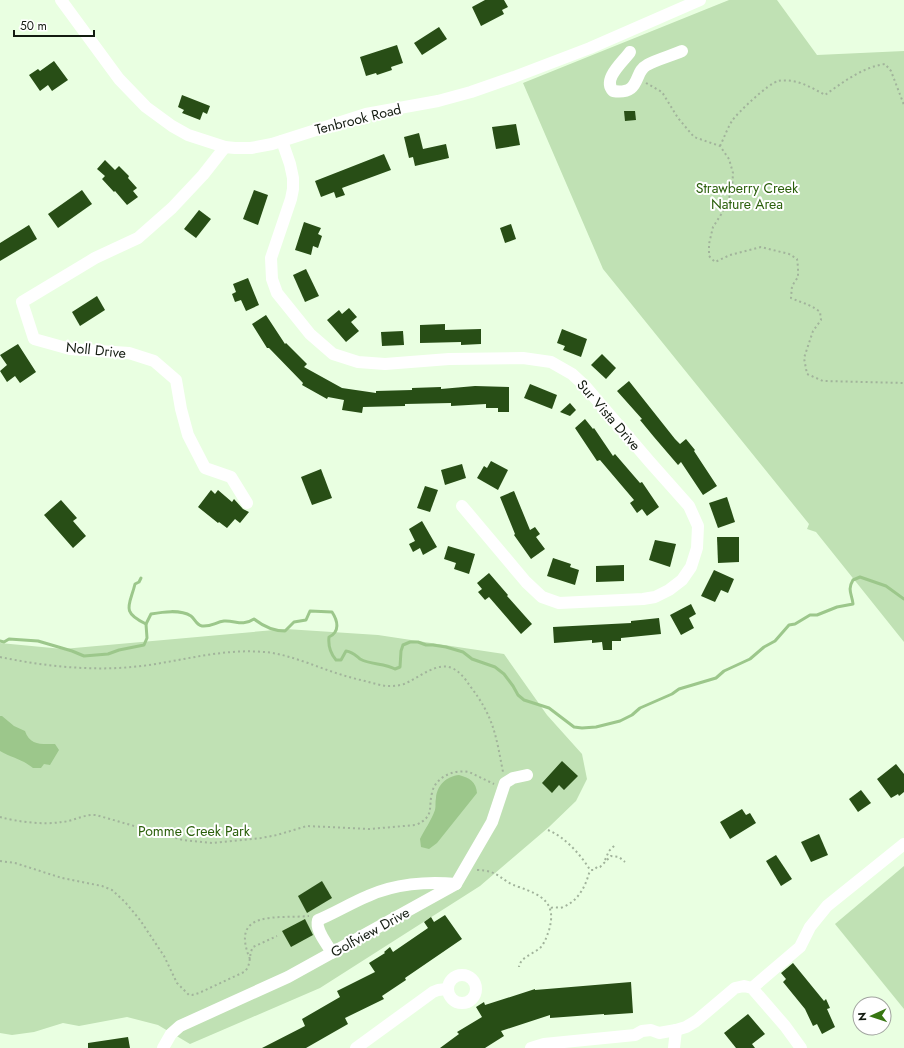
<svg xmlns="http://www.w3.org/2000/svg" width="904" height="1048" viewBox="0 0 904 1048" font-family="Jost,sans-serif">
  <rect width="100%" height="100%" fill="#e9ffe1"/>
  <!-- green -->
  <g fill="#c0e1b4">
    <polygon points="729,0 777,0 817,55 904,51 904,642 816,532 807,529 809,524 603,269 523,83"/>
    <polygon points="286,629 378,635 504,654 547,715 582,754 587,779 576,801 549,827 480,886 320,988 190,1044 158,1025 127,1017 79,1026 63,1023 34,1032 12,1035 0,1033 0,643 63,649"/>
    <polygon points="904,866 904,1009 835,924"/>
  </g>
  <!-- water -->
  <g fill="#9cc78b">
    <path d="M0,716h2l12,10 11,5c5,15 17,13 30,13l4,6 -9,15 -6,-1 -3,4h-8c-11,-9 -21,-10 -33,-17z"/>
    <path d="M459,775c11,3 17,7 18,18l-40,50 -8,6 -8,-2 -1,-8c5,-10 11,-18 15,-29 1,-4 0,-8 1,-12 1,-13 11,-22 23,-23z"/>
  </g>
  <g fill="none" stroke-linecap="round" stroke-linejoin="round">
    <!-- stream -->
    <g stroke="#9cc78b" stroke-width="3">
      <path d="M141,578l-2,4 -4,2c-5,21 -15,28 11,40"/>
      <path d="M0,641l4,1 5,-3 29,2 34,10 12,5 24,-2 11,-4 25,-5 3,-7 -1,-14 5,-10c11,-2 29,-5 40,2 4,3 5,9 11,10 9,1 14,-4 22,-5 11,-1 18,6 30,-2 9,7 19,12 31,12l9,-9 12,-2 4,-9 22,1c6,9 8,20 -3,25 -1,9 1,16 7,23h5l5,-9c7,1 9,4 14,8 11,6 24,4 35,10l5,-2 1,-16 2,-6 7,-3h8l8,3h7l13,2 17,5 9,7 23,8 9,7 9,12 5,9 6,5 25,8 25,19 8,1 14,-1 24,-6 12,-6 8,-7 32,-14 7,-5 37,-11 8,-7 26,-12 14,-12 11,-6 14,-16 6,-1 15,-9h7l20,-8 16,-3c-1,-10 -6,-14 0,-24l7,-3 26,9 18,13"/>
    </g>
  </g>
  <!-- building -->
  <g fill="#284e16">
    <polygon points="485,0 504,0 508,7 502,10 504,14 481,26 472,7"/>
    <polygon points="439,27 447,39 422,55 414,43"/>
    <polygon points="397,45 403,63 391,67 392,70 377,75 376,73 366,76 360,57"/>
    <polygon points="54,61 68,80 52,91 48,85 40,91 29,75 38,69 40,71"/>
    <polygon points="182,95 210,106 207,114 203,112 200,120 182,113 184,110 178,107"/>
    <polygon points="624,111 635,111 636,120 625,121"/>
    <polygon points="516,124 520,145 496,149 492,127"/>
    <polygon points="419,133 423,149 446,144 449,158 415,166 413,157 409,158 404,137"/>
    <polygon points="384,154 391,170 342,188 345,195 336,198 334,192 321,197 315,181"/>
    <polygon points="105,160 115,170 119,166 129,176 128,178 137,188 133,191 138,197 127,205 115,191 114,192 102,179 105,176 97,169"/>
    <polygon points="82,190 92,204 58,228 48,214"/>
    <polygon points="254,190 268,195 258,225 243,219"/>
    <polygon points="199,210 211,219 196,238 184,229"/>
    <polygon points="304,222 321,228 318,234 322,236 318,248 313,246 311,255 295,250"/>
    <polygon points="511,224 516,239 505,243 500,228"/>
    <polygon points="29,225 37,239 0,261 0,243"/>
    <polygon points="306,269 319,296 305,302 293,275"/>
    <polygon points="248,278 259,305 246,311 241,300 235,302 232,294 236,292 233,284"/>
    <polygon points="97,296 105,310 80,326 72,312"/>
    <polygon points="349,308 357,317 351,322 359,331 346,342 327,320 339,310 342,314"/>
    <polygon points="266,315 285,344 286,343 307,364 304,367 342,388 376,393 376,391 412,390 412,388 441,387 441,389 475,386 509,387 509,412 498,412 498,408 486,408 486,404 451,406 451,403 405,404 405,406 363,407 362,413 342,410 344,400 328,397 327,399 302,385 303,383 269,348 267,348 252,324"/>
    <polygon points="445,324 445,330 481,329 481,344 461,345 461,342 420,343 420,325"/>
    <polygon points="562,329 587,339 581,357 563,350 565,346 557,343"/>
    <polygon points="403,331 404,345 382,346 381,332"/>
    <polygon points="18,344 36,372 20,383 15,376 7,382 0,371 7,365 0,355"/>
    <polygon points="602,354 616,368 606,379 591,365"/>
    <polygon points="629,381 675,439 680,444 686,439 695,450 694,451 717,486 703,495 681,462 678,465 654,437 640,420 642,419 617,391"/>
    <polygon points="530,384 557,395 552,409 524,398"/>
    <polygon points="570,403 576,410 570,416 560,412"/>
    <polygon points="585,419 593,429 594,428 613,456 615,454 640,483 642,482 659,507 647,516 642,509 637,513 630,503 634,500 600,460 597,461 575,428"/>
    <polygon points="491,461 508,470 498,490 477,478 484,466 487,468"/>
    <polygon points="462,464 466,478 445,485 441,470"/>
    <polygon points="321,469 332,498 312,505 301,477"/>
    <polygon points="425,486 438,490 430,512 417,508"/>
    <polygon points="211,490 215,494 218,490 232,502 234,499 243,509 249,512 240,523 235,519 227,528 219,522 218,523 198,507"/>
    <polygon points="514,491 530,530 535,527 540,534 536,537 545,549 531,559 514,535 515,534 500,497"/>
    <polygon points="727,497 735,522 718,528 709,503"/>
    <polygon points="61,500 77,518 73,521 86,536 73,548 44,515"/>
    <polygon points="422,521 437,547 423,555 420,548 413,552 409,544 415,541 409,529"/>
    <polygon points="717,537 739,537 739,562 718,563"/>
    <polygon points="655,540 676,544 670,567 649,560"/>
    <polygon points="448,546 475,554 469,574 454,569 456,563 444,559"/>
    <polygon points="553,558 571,564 570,567 579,570 575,585 547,576"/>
    <polygon points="624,565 624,581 596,582 596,566"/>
    <polygon points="714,570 734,579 728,593 721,590 715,602 701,596"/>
    <polygon points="489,573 508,595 507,596 532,624 521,634 489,597 485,600 478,592 482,589 477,583"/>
    <polygon points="691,604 696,614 689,618 694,628 681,635 670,615"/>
    <polygon points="659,618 661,634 621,638 621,641 612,641 612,650 603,650 602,642 592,643 592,640 554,643 553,627 631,623 631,621"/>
    <polygon points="562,761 578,776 564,790 559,785 552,793 542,783"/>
    <polygon points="896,764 904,774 904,792 899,796 898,794 891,798 877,779"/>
    <polygon points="861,790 871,803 858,812 849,799"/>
    <polygon points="742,809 746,815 750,813 756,823 730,839 720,822"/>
    <polygon points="819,834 828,855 811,862 801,842"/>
    <polygon points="776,855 792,879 781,886 766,861"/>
    <polygon points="322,881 332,898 307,913 298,896"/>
    <polygon points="445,915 462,939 405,978 406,980 382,996 384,999 345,1018 348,1024 306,1048 262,1048 305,1026 302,1019 340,997 337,991 375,972 369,963 385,953 384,952 390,947 393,952 428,928 424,922 431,917 434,922"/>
    <polygon points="305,919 313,935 291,947 282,931"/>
    <polygon points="793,963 824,1001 826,999 830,1008 827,1009 835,1027 822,1034 817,1024 813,1026 805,1009 783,982 786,979 781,973"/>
    <polygon points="631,982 633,1013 604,1015 604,1014 550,1018 550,1015 501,1031 504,1036 485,1048 440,1048 459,1034 457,1032 482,1017 476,1007 484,1002 485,1005 535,989 535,990"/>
    <polygon points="748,1014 765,1034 752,1044 755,1048 736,1048 724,1033"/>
    <polygon points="128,1037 130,1048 88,1048 88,1043"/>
  </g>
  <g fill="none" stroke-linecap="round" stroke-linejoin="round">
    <!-- path -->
    <g stroke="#a1b39b" stroke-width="2" stroke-dasharray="2 3" stroke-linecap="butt">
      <path d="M646,83l16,9 16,26 16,19 26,9 9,13 4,14 -1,18 -10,22 -9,14 -4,17v12l6,6 15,-7 31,-8 28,7 8,5 1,8v10l-6,9 -1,12c11,5 19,6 29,14l1,8 -8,11 -9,27 3,16 16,7 81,2"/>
      <path d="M720,146c4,-8 7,-17 12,-25 5,-8 37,-38 46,-40 17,-3 33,6 47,14 18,-13 38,-28 60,-31l6,7 13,34"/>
      <path d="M0,657c43,9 89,14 132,10 44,-4 87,-19 132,-15 15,1 29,6 44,11 19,7 38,14 57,18 7,2 14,4 21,5 6,0 12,0 18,-2 15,-6 34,-24 50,-15 7,4 12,11 16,17 24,31 26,50 33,86"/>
      <path d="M0,817c18,5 44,8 62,5 12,-1 22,-8 34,-7l87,25 30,3 48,-5 16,-3 30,-9 62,3 47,-4c19,-9 12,-17 16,-32 3,-16 22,-24 37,-21l25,12"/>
      <path d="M548,830c17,7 33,25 42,40h4l3,-3h3l11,-11 8,1 6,5"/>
      <polyline points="605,860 609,851 615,845"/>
      <path d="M0,861l15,2 47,15 40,8 10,4 13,12 15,18 24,36 13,27 12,12h3l7,-2 45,-21c8,-7 4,-16 9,-25l24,-11"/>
      <path d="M477,870c23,0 24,12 42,17 23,8 38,16 30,43 -2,6 -4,12 -8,17 -7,7 -21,10 -22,20"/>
      <path d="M551,908c4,-2 8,1 12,-1 16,-6 23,-22 27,-37"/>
      <path d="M250,959c-21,-50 28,-40 59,-43"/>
    </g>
    <!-- minor -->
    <g stroke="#fff" stroke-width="12">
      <polyline points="61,0 119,79 146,107 172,126 188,135 225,147 235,148 251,148 272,144 366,114 438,101 471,92 514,77 590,48 700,0"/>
      <path d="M630,52c-7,10 -28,27 -17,39 29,4 20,-19 34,-26 11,-6 24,-9 35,-14"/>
      <polyline points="282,141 290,164 293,178 293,189 291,199 271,258 272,279 277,293 310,334 333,354 358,362 385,364 449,359 523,358 551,362 572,374 585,386 649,461 689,506 698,526 697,548 691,567 682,580 669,590 655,597 643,599 559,603 542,597 526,582 462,506"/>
      <polyline points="225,147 203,175 172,208 138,238 95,258 22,302 34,339 70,349 129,353 154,361 176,380 181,409 188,435 205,468 231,477 247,503"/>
      <path d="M332,953c-5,-10 -17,-22 -14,-33 17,-7 33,-17 50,-24 26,-12 59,-15 88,-12"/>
      <circle cx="462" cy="989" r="14"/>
      <polyline points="752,988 800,947 810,927 827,906 904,844"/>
      <polyline points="163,1048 171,1034 180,1026 288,977 456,884 492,822 505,783 513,778 527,775"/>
      <polyline points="356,1048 433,992 438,990 447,989"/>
      <polyline points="531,1048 544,1044 635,1035 642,1031 651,1030 659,1033 676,1030 686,1027 696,1021 735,988 744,986 752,988 785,1026 801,1048"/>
      <polyline points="674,1048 676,1030"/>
    </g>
  </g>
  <g text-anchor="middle" stroke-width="4" stroke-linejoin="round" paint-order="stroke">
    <!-- street labels -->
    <g font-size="14" fill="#131b10" stroke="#fff">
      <text transform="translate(358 119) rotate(-14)" y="5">Tenbrook Road</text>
      <text transform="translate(96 350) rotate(6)" y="5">Noll Drive</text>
      <text transform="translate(609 415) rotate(49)" y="5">Sur Vista Drive</text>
      <text transform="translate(370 932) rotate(-29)" y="5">Golfview Drive</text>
    </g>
    <!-- park labels -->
    <g font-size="14" fill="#2b5f0b" stroke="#fff">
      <text x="747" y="193">Strawberry Creek<tspan x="747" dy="16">Nature Area</tspan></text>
      <text x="194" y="836">Pomme Creek Park</text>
    </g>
  </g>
  <!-- north arrow -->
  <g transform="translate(872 1016) rotate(267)"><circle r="19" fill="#ffffff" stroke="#a1a49f"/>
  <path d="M0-3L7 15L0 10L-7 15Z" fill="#377611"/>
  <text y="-6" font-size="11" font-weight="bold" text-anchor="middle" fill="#131b10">N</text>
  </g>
  <!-- scale -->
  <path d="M14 30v6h80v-6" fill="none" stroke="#131b10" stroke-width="2"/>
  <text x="20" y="30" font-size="12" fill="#131b10" stroke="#ffffff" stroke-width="3" paint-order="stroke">50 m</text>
</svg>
